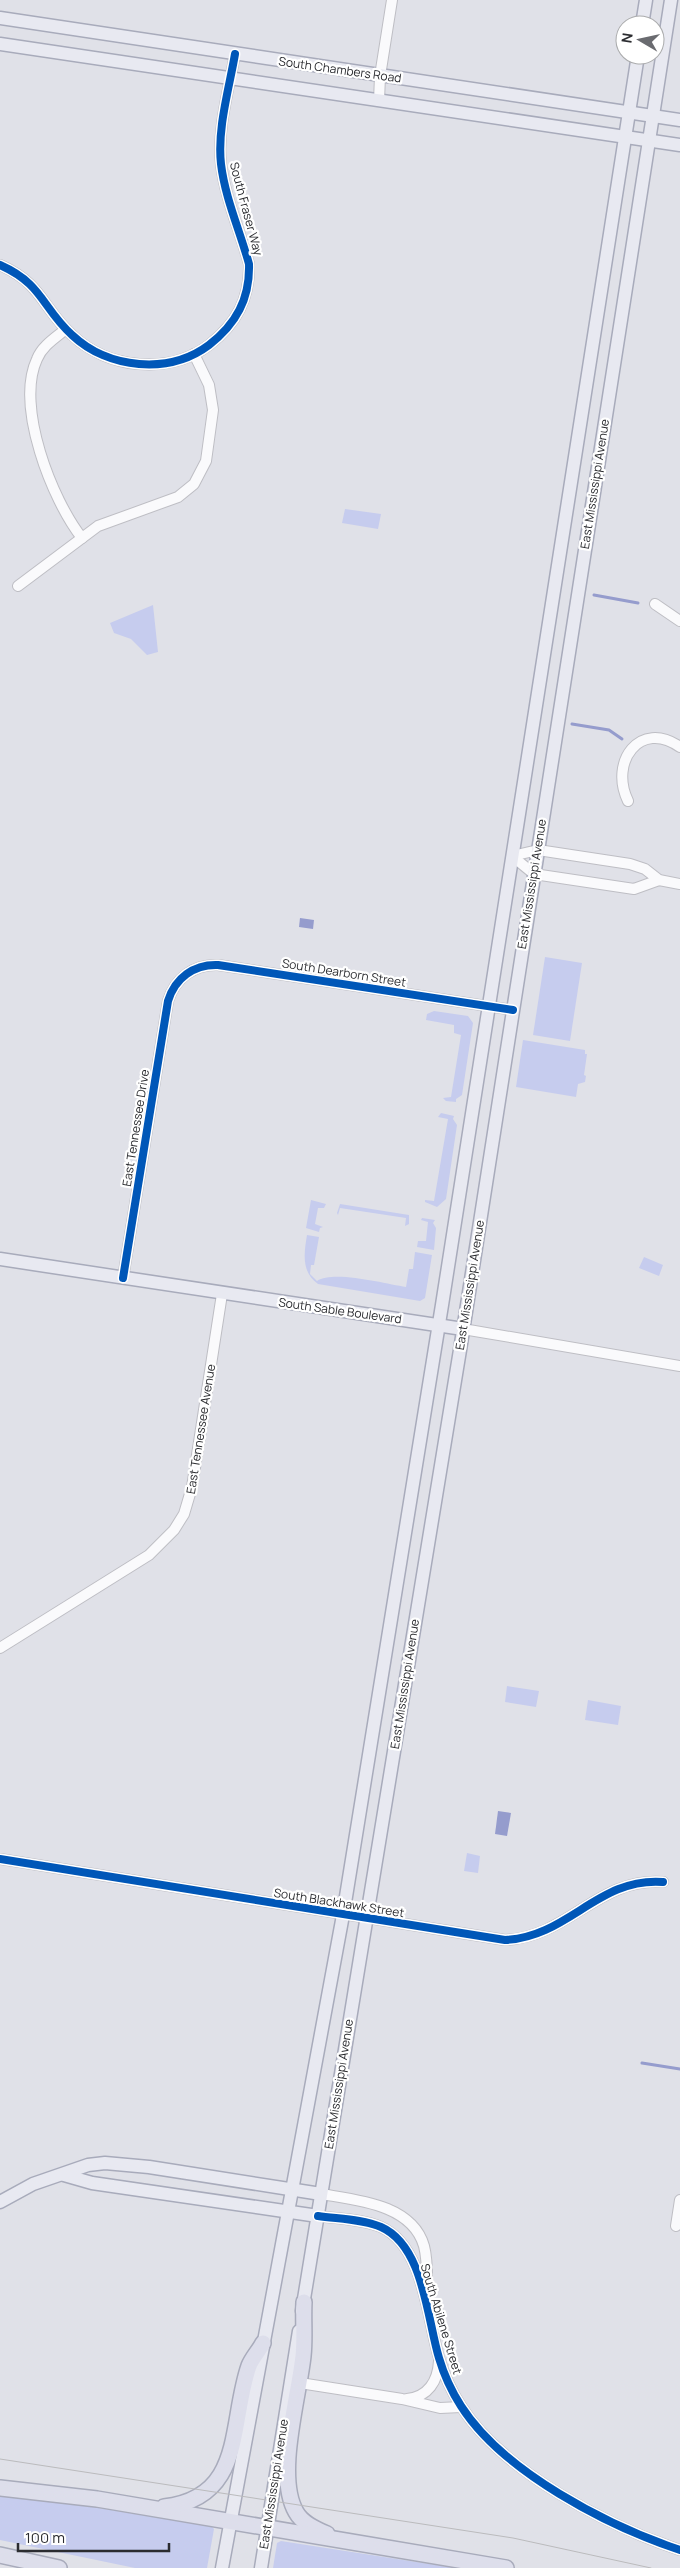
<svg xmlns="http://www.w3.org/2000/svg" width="680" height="2568" viewBox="0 0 680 2568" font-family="Manrope,sans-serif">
  <rect width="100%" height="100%" fill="#e0e1e8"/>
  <!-- green -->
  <g fill="#c6ccee">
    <polygon points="345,509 381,514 378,529 342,523"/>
    <polygon points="153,605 158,652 147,655 131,639 114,633 110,623"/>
    <polygon points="545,957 582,963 570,1041 533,1035"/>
    <polygon points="434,1011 468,1016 473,1023 462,1095 456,1099 456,1102 446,1101 443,1098 451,1097 461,1035 454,1033 454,1025 426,1020 427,1014"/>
    <polygon points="523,1040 585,1050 585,1054 587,1054 584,1075 586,1076 585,1082 578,1084 576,1097 516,1087"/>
    <polygon points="441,1113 454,1116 453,1119 457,1125 446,1199 437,1207 425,1202 425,1200 434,1201 448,1119 438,1117"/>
    <polygon points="311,1200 326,1204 324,1208 318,1208 315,1224 323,1227 320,1228 319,1232 306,1228"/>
    <polygon points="340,1204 409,1215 409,1224 405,1226 406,1218 340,1208 338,1215 337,1213"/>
    <polygon points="422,1218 435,1220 433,1223 436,1228 434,1250 417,1247 418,1241 426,1241 428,1222 421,1220"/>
    <path d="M307,1235l12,2 -5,28h-3l-1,9 7,7c17,-11 68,3 89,6l3,-18h4l2,-17 17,3 -7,43 -5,3 -102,-17c-17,-12 -14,-31 -11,-49z"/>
    <polygon points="644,1257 663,1265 659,1276 639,1268"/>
    <polygon points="507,1686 539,1691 536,1707 505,1702"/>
    <polygon points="588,1700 621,1706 618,1725 585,1720"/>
    <polygon points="467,1853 480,1856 478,1873 464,1871"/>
    <polygon points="0,2496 93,2507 211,2526 214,2529 207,2568 135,2568 0,2540"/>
    <polygon points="281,2541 455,2568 273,2568 277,2543"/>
  </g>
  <!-- water -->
  <g fill="#959ccd">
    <polygon points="300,918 314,920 313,929 299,927"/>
    <polygon points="498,1811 511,1813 507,1836 495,1834"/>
  </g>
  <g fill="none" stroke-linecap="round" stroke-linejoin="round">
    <!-- stream -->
    <g stroke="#959ccd" stroke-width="3">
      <polyline points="594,595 638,603"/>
      <polyline points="572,724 609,730 622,739"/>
      <polyline points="642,2063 680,2069"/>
    </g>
    <defs>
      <g id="minor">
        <polyline points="379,101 380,76 392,0"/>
        <path d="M0,265c43,19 42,43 72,70 36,34 97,40 137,10 27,-21 41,-46 40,-81 -9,-33 -24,-66 -28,-100 -4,-35 8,-75 14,-110"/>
        <path d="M66,329c-11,9 -24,17 -29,30 -22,47 15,141 45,179"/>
        <polyline points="18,586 98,526 178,497 194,484 206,461 213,410 209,385 194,354"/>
        <polyline points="655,604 680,621"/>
        <path d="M628,801c-19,-39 12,-82 52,-54"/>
        <polyline points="512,856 538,850 630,864 645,869 659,880 680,884"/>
        <polyline points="512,856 534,874 634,889 659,880"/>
        <path d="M123,1278l45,-277c7,-23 26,-37 50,-36l295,45"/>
        <polyline points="463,1329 680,1366"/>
        <polyline points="0,1648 149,1555 174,1530 184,1514 192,1487 222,1294"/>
        <path d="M0,1859l505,81c64,-3 93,-63 158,-58"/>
        <path d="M321,2194c35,6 91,10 103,52 4,15 3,31 3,47"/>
        <path d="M318,2216c20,3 44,3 63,11 43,19 46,92 58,131 5,17 13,34 22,48 42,66 147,120 219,144"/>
        <polyline points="676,2226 680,2200"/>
        <polyline points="300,2383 402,2399 440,2408 461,2407"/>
        <path d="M407,2399c21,-2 31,-18 32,-38"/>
      </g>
      <g id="major">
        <polyline points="0,18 680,120"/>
        <polyline points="642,25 646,0"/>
        <polyline points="0,44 680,145"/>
        <polyline points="0,1259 463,1329"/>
        <polyline points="64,2175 92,2183 318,2216"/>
        <polyline points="0,2202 33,2184 88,2165 105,2163 149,2167 321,2194"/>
        <polyline points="302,2311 460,1350 671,0"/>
        <polyline points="222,2568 343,1915 442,1305 638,55"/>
        <polyline points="261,2568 299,2331"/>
      </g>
      <g id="highway">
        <path d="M304,2302c-1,18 1,36 -1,54 -4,40 -28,120 -7,156 6,11 19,17 31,22"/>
        <polyline points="0,2488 97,2499 506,2568"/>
        <path d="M164,2507c81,-9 65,-83 85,-141 3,-8 10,-15 14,-23"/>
        <polyline points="0,2555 59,2568"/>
      </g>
    </defs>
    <!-- minor casing -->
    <use href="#minor" stroke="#bebec4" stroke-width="12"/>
    <!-- major casing -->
    <use href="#major" stroke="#a8abbb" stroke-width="15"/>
    <!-- highway casing -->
    <use href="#highway" stroke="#a8abbb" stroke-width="18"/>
    <!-- minor -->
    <use href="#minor" stroke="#fafafc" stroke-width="10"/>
    <!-- major -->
    <use href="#major" stroke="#e8e9f1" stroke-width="12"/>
    <!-- highway -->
    <use href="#highway" stroke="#dddeeb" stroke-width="15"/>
    <!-- tram -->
    <polyline stroke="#bbbbbd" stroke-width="1" points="0,2459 513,2538 651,2568"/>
    <defs>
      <g id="cycleway">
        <path d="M0,265c43,19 42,43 72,70 36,34 97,40 137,10 27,-21 41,-46 40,-81 -9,-33 -24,-66 -28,-100 -4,-35 8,-75 14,-110"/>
        <path d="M123,1278l45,-277c7,-23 26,-37 50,-36l295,45"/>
        <path d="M0,1859l505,81c64,-3 93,-63 158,-58"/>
        <path d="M318,2216c20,3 44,3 63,11 43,19 46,92 58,131 5,17 13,34 22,48 42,66 147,120 219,144"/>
      </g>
    </defs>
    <!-- cycleway casing -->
    <use href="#cycleway" stroke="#fff" stroke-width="11"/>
    <!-- cycleway -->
    <use href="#cycleway" stroke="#0057b8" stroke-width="8"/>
  </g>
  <g text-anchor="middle" stroke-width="4.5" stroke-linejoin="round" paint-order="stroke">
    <!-- street labels -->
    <g font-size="12" fill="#2b2c30" stroke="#fff">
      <text transform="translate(340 70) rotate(8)" y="4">South Chambers Road</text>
      <text transform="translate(246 209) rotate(75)" y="4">South Fraser Way</text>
      <text transform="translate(595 484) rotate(-81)" y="4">East Mississippi Avenue</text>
      <text transform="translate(532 884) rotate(-81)" y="4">East Mississippi Avenue</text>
      <text transform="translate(344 973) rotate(9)" y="4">South Dearborn Street</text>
      <text transform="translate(136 1128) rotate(-81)" y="4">East Tennessee Drive</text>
      <text transform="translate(470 1285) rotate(-81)" y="4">East Mississippi Avenue</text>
      <text transform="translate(340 1311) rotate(8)" y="4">South Sable Boulevard</text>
      <text transform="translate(201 1429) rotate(-81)" y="4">East Tennessee Avenue</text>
      <text transform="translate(405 1684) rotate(-81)" y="4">East Mississippi Avenue</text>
      <text transform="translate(339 1903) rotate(9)" y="4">South Blackhawk Street</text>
      <text transform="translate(339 2084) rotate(-81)" y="4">East Mississippi Avenue</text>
      <text transform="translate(441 2319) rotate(73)" y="4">South Abilene Street</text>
      <text transform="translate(274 2484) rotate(-81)" y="4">East Mississippi Avenue</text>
    </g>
  </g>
  <!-- north arrow -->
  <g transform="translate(640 40) rotate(279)"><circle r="24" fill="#ffffff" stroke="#aaabac"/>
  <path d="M0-4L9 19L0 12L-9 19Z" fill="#6a6b70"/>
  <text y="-8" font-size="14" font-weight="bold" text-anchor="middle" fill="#2b2c30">N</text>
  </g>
  <!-- scale -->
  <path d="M18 2543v8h151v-8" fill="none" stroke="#2b2c30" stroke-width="2.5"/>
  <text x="25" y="2543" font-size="15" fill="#2b2c30" stroke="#ffffff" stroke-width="4" paint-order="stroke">100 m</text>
</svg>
